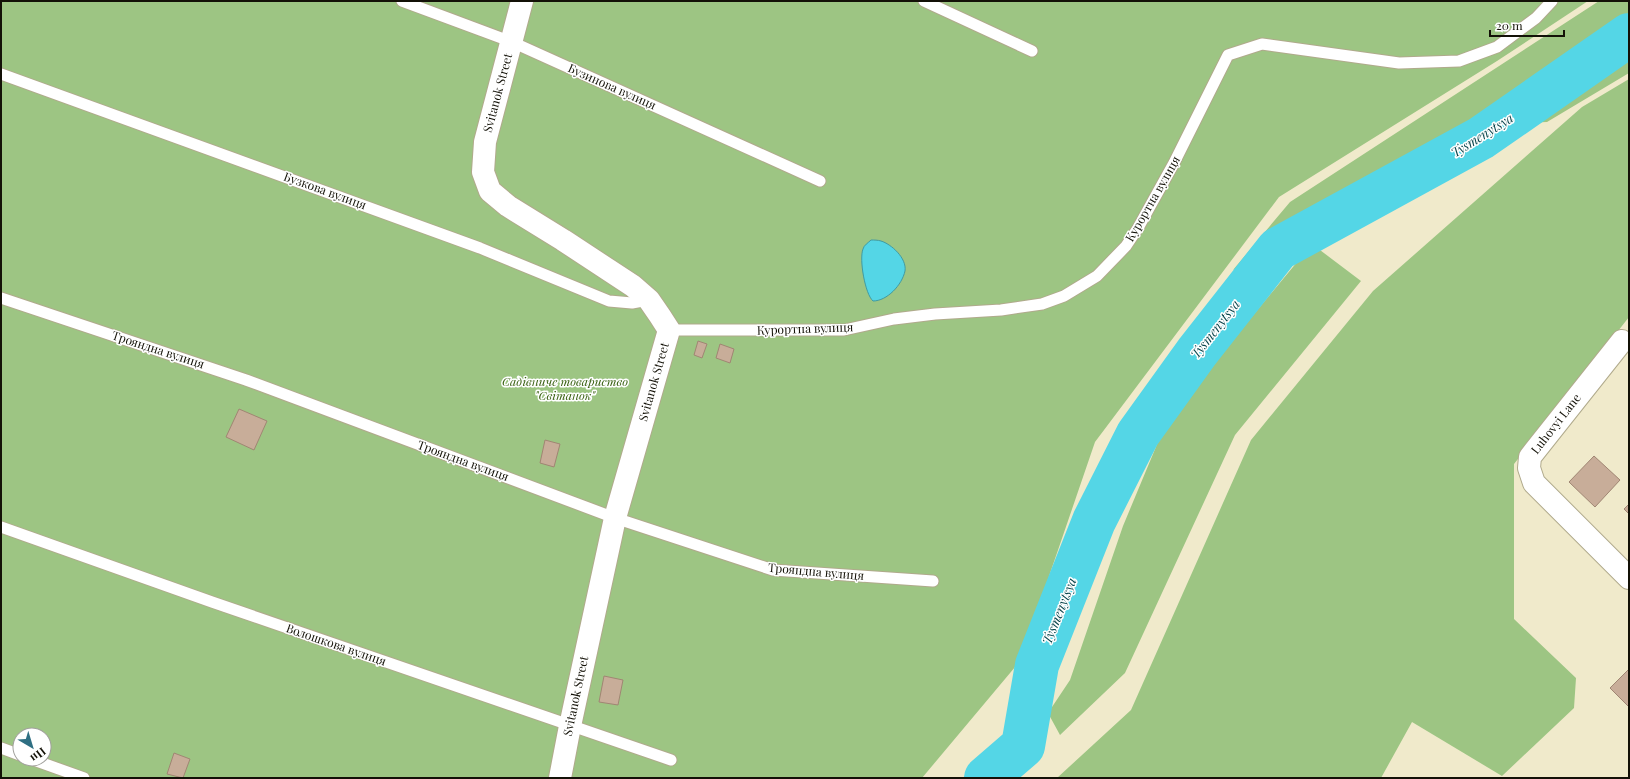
<svg xmlns="http://www.w3.org/2000/svg" width="1630" height="779" viewBox="0 0 1630 779" font-family="'Playfair Display',serif">
  <rect width="100%" height="100%" fill="#f0eacb"/>
  <!-- green -->
  <g fill="#9dc583" fill-rule="evenodd">
    <path d="M1,1h1587l-91,60 -218,136 -184,245 -75,219 -98,117h-921zM20,735h24v24h-24z"/>
    <polygon points="1599,1 1629,1 1629,73 1547,122 1479,125 1233,270 1290,202"/>
    <polygon points="1629,79 1629,317 1514,464 1514,619 1576,678 1574,708 1502,776 1412,722 1381,778 1057,778 1131,710 1251,440 1373,291 1582,107"/>
    <polygon points="1312,244 1361,281 1235,435 1125,673 1060,735 1048,713 1070,680 1123,526 1168,418"/>
  </g>
  <!-- water -->
  <path fill="#54d6e6" stroke="#409ba3" d="M871,240c3,0 7,0 10,1 10,3 26,17 24,30 -3,14 -18,30 -32,30 -8,-7 -14,-42 -10,-52 1,-4 5,-6 8,-9z"/>
  <g fill="none" stroke-linecap="round" stroke-linejoin="round">
    <!-- river -->
    <polyline stroke="#54d6e6" stroke-width="44" points="986,778 1023,746 1037,665 1094,521 1138,434 1197,352 1278,249 1481,138 1629,35"/>
  </g>
  <!-- building -->
  <g fill="#c8ad99" stroke="#a08673">
    <polygon points="698,341 707,344 702,358 694,355"/>
    <polygon points="720,344 734,349 730,363 716,358"/>
    <polygon points="239,409 267,421 254,450 226,437"/>
    <polygon points="545,440 560,444 554,467 540,463"/>
    <polygon points="1594,456 1620,480 1595,507 1569,482"/>
    <polygon points="1629,504 1629,514 1624,509"/>
    <polygon points="1629,669 1629,707 1610,688"/>
    <polygon points="604,676 623,680 618,705 599,702"/>
    <polygon points="174,753 190,759 183,778 167,774"/>
  </g>
  <g fill="none" stroke-linecap="round" stroke-linejoin="round">
    <defs>
      <g id="service">
        <polyline points="402,1 512,42 820,181"/>
        <polyline points="924,1 1032,51"/>
        <polyline points="1,74 480,248 609,301 632,303 648,300"/>
        <polyline points="1,298 246,380 615,518 773,570 933,581"/>
        <polyline points="669,330 844,330 894,319 935,314 1001,310 1042,304 1064,296 1097,276 1126,246 1138,228 1174,163 1228,55 1262,44 1399,63 1459,61 1497,47 1536,18 1552,1"/>
        <polyline points="1,527 212,602 671,760"/>
        <polyline points="1,748 20,755"/>
        <polyline points="31,759 84,778"/>
      </g>
      <g id="minor">
        <polyline points="522,1 485,142 483,172 490,191 508,206 563,240 633,286 649,300 660,316 669,330 615,518 570,726 560,778"/>
        <polyline points="1622,341 1530,457 1529,468 1534,483 1629,578"/>
      </g>
    </defs>
    <!-- service casing -->
    <use href="#service" stroke="#b0aa8c" stroke-width="13"/>
    <!-- minor casing -->
    <use href="#minor" stroke="#b0aa8c" stroke-width="24"/>
    <!-- service -->
    <use href="#service" stroke="#fff" stroke-width="11"/>
    <!-- minor -->
    <use href="#minor" stroke="#fff" stroke-width="22"/>
  </g>
  <g text-anchor="middle" stroke-width="3" stroke-linejoin="round" paint-order="stroke">
    <!-- street labels -->
    <g font-size="12" fill="#131107" stroke="#fff">
      <text transform="translate(612 87) rotate(24)" y="4">Бузинова вулиця</text>
      <text transform="translate(498 93) rotate(-75)" y="4">Svitanok Street</text>
      <text transform="translate(325 191) rotate(20)" y="4">Бузкова вулиця</text>
      <text transform="translate(1153 199) rotate(-60)" y="4">Курортна вулиця</text>
      <text transform="translate(805 329) rotate(-2)" y="4">Курортна вулиця</text>
      <text transform="translate(158 350) rotate(18)" y="4">Трояндна вулиця</text>
      <text transform="translate(654 382) rotate(-74)" y="4">Svitanok Street</text>
      <text transform="translate(1556 424) rotate(-52)" y="4">Luhovyi Lane</text>
      <text transform="translate(463 461) rotate(20)" y="4">Трояндна вулиця</text>
      <text transform="translate(816 572) rotate(5)" y="4">Трояндна вулиця</text>
      <text transform="translate(336 645) rotate(19)" y="4">Волошкова вулиця</text>
      <text transform="translate(576 696) rotate(-78)" y="4">Svitanok Street</text>
    </g>
    <!-- park labels -->
    <g font-size="12" font-style="italic" fill="#386010" stroke="#fff">
      <text x="565" y="386">Садівниче товариство<tspan x="565" dy="14">"Світанок"</tspan></text>
    </g>
    <!-- water labels -->
    <g font-size="13" font-style="italic" fill="#0b464d" stroke="#fff">
      <text transform="translate(1482 135) rotate(-32)" y="5">Tysmenytsya</text>
      <text transform="translate(1215 329) rotate(-52)" y="5">Tysmenytsya</text>
      <text transform="translate(1059 611) rotate(-68)" y="5">Tysmenytsya</text>
    </g>
  </g>
  <!-- border -->
  <rect width="1630" height="779" fill="none" stroke="#131107" stroke-width="4"/>
  <!-- north arrow -->
  <g transform="translate(32 747) rotate(142)"><circle r="19" fill="#ffffff" stroke="#a1a09c"/>
  <path d="M0-3L7 15L0 10L-7 15Z" fill="#2f6f83"/>
  <text y="-6" font-size="11" font-weight="bold" text-anchor="middle" fill="#131107">Пн</text>
  </g>
  <!-- scale -->
  <path d="M1490 30v6h74v-6" fill="none" stroke="#131107" stroke-width="2"/>
  <text x="1496" y="30" font-size="12" fill="#131107" stroke="#ffffff" stroke-width="3" paint-order="stroke">20 m</text>
</svg>
